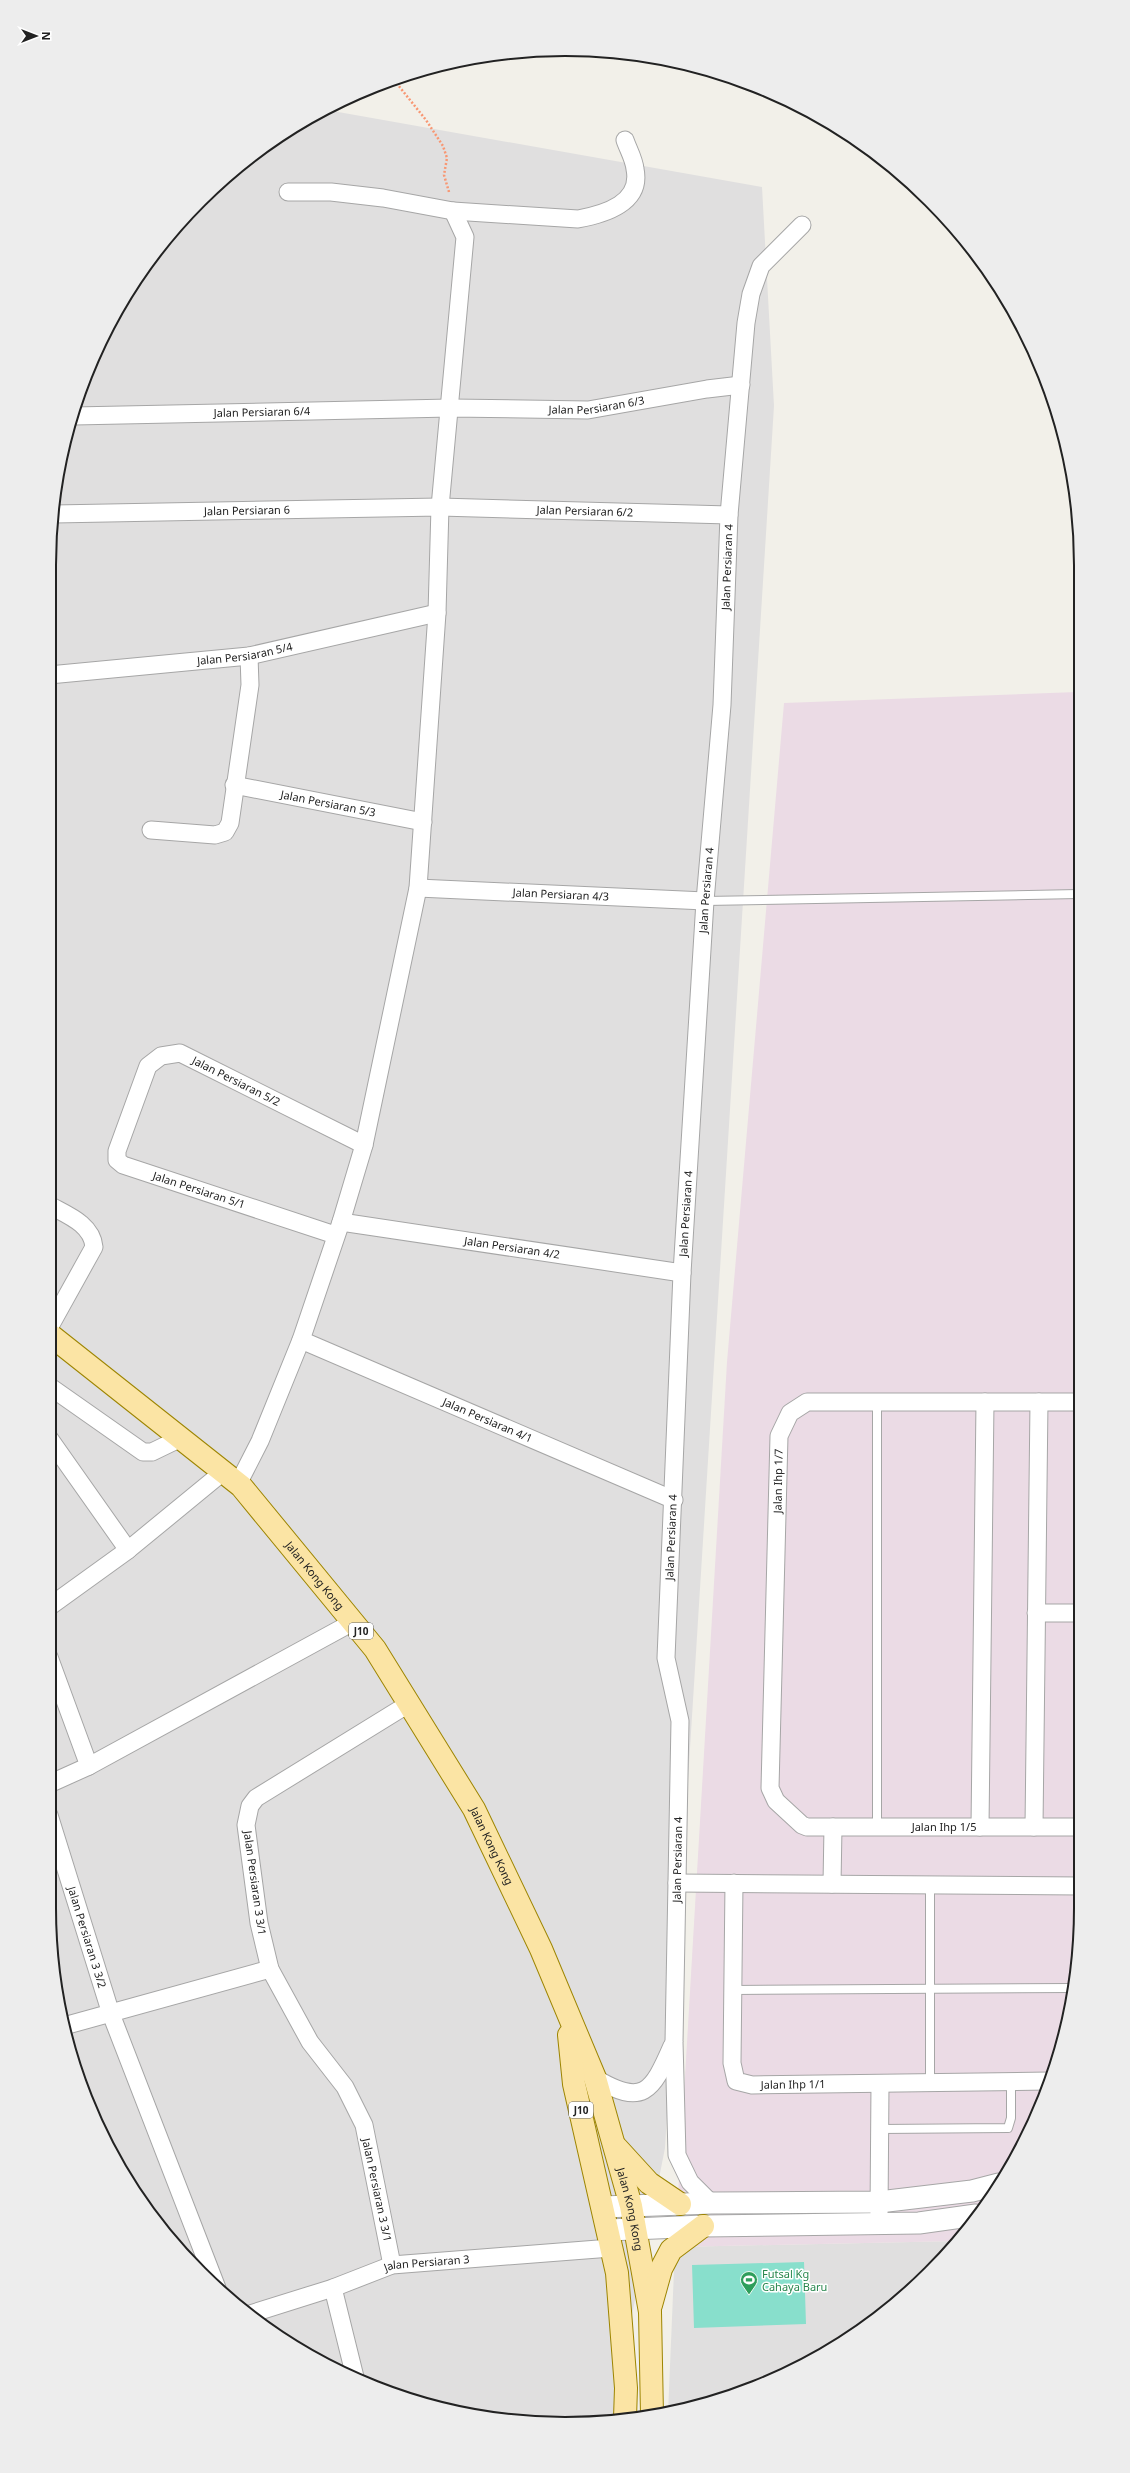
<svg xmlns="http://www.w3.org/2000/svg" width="1130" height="2473" viewBox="0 0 1130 2473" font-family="'Noto Sans',sans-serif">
  <rect width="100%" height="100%" fill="#f2f0e9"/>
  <!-- residential -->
  <g fill="#e0dfdf">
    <polygon points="327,110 762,187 774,406 665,2148 616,2396 615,2419 565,2424 465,2414 399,2397 307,2355 225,2296 177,2248 118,2166 76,2074 59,2008 49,1908 49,565 59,465 88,368 136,279 200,200 278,136"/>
    <polygon points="958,2241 879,2317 823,2355 731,2397 668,2414 675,2247"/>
  </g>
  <!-- industrial -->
  <polygon fill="#ebdbe5" points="1077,692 1081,1908 1071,2009 1042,2105 1012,2166 958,2241 675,2247 727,1362 784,703"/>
  <!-- pitch -->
  <polygon fill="#88dfcc" points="804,2262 806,2324 694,2328 692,2265"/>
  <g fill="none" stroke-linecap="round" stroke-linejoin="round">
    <defs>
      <g id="service">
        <polyline points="705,901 1078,894"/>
        <polyline points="877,1402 877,1827"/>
        <polyline points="930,1885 930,2083"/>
        <polyline points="733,1990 1073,1988"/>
        <polyline points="880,2129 1008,2128 1011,2118 1011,2082"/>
      </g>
      <g id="minor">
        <path d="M288,192h43l52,6 70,13 125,8c27,-5 64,-16 57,-50 -1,-10 -7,-20 -10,-29"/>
        <path id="s1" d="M74,416l376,-8 138,2 119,-21 34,-4"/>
        <path id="s2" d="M54,514l386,-7 289,8"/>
        <path id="s3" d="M49,675l200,-19 188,-43"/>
        <path id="s4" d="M234,785l189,37"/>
        <polyline points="151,830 215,835 225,832 230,823 250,685 249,656"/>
        <path id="s5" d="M418,888l287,13"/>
        <path id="s6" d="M341,1222l341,51"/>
        <path id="s7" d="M335,1235l-212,-70 -6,-5v-9l31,-85 13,-10 19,-3 184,92"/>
        <path d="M49,1328l45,-81c-2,-23 -27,-32 -45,-42"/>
        <path id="s8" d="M301,1340l373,160"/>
        <polyline points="49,1386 143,1452 152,1452 181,1438"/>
        <path id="s9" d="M1079,1402h-272l-17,11 -11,23 -9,352 6,13 26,24 5,2h274"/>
        <polyline points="49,1438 128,1550"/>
        <polyline points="238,1484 260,1441 301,1340 341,1222 364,1145 418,888 437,613 440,507 465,237 453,211"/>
        <polyline points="49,1607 128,1550 223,1472"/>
        <polyline points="1036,1613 1080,1613"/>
        <polyline points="49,1657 89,1766"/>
        <polyline points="49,1784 89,1766 353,1622"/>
        <path id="s10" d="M49,1815l62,199 106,274"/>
        <polyline points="980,1827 985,1402"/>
        <polyline points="1034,1827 1039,1402"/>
        <polyline points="677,1883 1081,1886"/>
        <path id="s11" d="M734,1883l-2,180 4,18 16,4 297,-4"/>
        <polyline points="832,1884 833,1827"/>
        <polyline points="64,2026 270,1969"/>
        <path d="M595,2078c48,29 57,14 77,-32"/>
        <path id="s12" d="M711,2203l-21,-21 -13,-27 -3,-113 6,-321 -14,-63 16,-385 23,-372 17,-196 7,-190 17,-192 5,-29 10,-28 41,-41"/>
        <polyline points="879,2214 880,2084"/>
        <polyline points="392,2265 364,2125 345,2087 310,2042 270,1969 259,1923 246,1825 250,1806 256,1798 410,1703"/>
        <polyline points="333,2288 355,2377"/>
        <path id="s13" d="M250,2314l83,-26 59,-23 219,-17"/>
      </g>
      <g id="tertiary">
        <polyline points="603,2207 711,2203 879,2202 972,2191 999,2184"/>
        <polyline points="609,2230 703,2226 919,2223 976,2215"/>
      </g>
      <g id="primary">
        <path id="s14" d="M49,1334l192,152 134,163 99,160 67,140 54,129 36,128 19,106 2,103"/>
        <polyline points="569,2035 574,2084 617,2273 626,2388 625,2418"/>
        <polyline points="617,2148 649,2183 680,2204"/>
        <polyline points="651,2305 661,2269 671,2250 703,2226"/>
      </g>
    </defs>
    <!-- service casing -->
    <use href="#service" stroke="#a6a6a6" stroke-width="10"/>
    <!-- minor casing -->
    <use href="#minor" stroke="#a6a6a6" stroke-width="19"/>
    <!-- tertiary casing -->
    <use href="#tertiary" stroke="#a6a6a6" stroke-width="23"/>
    <!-- primary casing -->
    <use href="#primary" stroke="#9d8502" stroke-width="24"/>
    <!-- path -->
    <polyline stroke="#f89773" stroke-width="2.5" stroke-dasharray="2 2" stroke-linecap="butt" points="394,80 426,120 443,146 447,158 444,175 449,192"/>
    <!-- service -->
    <use href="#service" stroke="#fff" stroke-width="8"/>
    <!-- minor -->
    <use href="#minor" stroke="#fff" stroke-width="17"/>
    <!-- tertiary -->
    <use href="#tertiary" stroke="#fff" stroke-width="21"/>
    <!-- primary -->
    <use href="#primary" stroke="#fbe4a4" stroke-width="22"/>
  </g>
  <!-- icons -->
  <defs>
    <symbol id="stadium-pin" viewBox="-11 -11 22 30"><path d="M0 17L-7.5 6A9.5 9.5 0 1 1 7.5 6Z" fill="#2e9e5b" stroke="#fff"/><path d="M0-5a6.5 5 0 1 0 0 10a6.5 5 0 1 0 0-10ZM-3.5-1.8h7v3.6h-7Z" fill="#fff"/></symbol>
  </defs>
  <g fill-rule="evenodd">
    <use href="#stadium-pin" x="739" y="2270" width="20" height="27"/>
  </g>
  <g text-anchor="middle" stroke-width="3" stroke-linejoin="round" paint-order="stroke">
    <!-- shield labels -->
    <g fill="#fff" stroke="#646464" stroke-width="1">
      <rect x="349" y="1623" width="24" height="16" rx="3"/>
      <rect x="569" y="2102" width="24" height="16" rx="3"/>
    </g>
    <g font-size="10" font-weight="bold" fill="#222">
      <text x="361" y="1635">J10</text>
      <text x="581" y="2114">J10</text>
    </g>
    <!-- street labels -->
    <g font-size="11" fill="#222" stroke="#fff">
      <text dy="4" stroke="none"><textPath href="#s1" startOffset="523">Jalan Persiaran 6/3</textPath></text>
      <text dy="4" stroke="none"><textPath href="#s1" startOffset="188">Jalan Persiaran 6/4</textPath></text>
      <text dy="4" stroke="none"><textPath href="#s2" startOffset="193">Jalan Persiaran 6</textPath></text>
      <text dy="4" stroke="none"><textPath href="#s2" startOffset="531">Jalan Persiaran 6/2</textPath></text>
      <text dy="4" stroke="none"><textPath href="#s12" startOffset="1651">Jalan Persiaran 4</textPath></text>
      <text dy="4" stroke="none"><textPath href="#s3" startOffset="197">Jalan Persiaran 5/4</textPath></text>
      <text dy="4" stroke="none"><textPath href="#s4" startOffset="96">Jalan Persiaran 5/3</textPath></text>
      <text dy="4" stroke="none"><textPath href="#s12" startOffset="1327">Jalan Persiaran 4</textPath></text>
      <text dy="4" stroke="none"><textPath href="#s5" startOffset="143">Jalan Persiaran 4/3</textPath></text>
      <text dy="4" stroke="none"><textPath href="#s7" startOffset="429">Jalan Persiaran 5/2</textPath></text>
      <text transform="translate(199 1190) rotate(18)" y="4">Jalan Persiaran 5/1</text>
      <text dy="4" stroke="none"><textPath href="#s12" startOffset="1003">Jalan Persiaran 4</textPath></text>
      <text dy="4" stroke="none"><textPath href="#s6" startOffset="173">Jalan Persiaran 4/2</textPath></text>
      <text dy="4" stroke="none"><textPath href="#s8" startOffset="203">Jalan Persiaran 4/1</textPath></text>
      <text transform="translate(778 1481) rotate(-89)" y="4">Jalan Ihp 1/7</text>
      <text dy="4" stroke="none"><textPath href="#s12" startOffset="679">Jalan Persiaran 4</textPath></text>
      <text dy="4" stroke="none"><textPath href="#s14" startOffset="361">Jalan Kong Kong</textPath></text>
      <text dy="4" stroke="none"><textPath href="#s9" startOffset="862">Jalan Ihp 1/5</textPath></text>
      <text dy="4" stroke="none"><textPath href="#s14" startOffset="685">Jalan Kong Kong</textPath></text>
      <text dy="4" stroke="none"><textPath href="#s12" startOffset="355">Jalan Persiaran 4</textPath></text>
      <text transform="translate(255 1883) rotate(82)" y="4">Jalan Persiaran 3 3/1</text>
      <text dy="4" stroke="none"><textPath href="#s10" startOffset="128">Jalan Persiaran 3 3/2</textPath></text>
      <text dy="4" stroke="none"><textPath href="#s11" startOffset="256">Jalan Ihp 1/1</textPath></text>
      <text transform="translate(377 2190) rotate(78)" y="4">Jalan Persiaran 3 3/1</text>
      <text dy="4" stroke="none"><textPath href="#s14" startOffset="1075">Jalan Kong Kong</textPath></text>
      <text dy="4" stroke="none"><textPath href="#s13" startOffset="185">Jalan Persiaran 3</textPath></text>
    </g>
    <!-- leisure labels -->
    <g font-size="11" fill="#27864d" stroke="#fff" text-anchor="start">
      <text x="762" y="2278">Futsal Kg<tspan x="762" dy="13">Cahaya Baru</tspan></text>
    </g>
  </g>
  <!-- crop -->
  <path d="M0 0H1130V2473H0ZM565 56H565A509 509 0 0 1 1074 565V1908A509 509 0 0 1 565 2417H565A509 509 0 0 1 56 1908V565A509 509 0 0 1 565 56Z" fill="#ededed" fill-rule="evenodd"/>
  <path fill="none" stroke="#222" stroke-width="2" d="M565 56H565A509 509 0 0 1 1074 565V1908A509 509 0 0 1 565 2417H565A509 509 0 0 1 56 1908V565A509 509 0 0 1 565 56Z"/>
  <!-- north arrow -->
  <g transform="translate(36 36) rotate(90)" stroke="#ffffff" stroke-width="3" paint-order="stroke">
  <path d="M0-3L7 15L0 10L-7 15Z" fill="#222222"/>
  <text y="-6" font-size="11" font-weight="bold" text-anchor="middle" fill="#222222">N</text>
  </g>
</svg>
